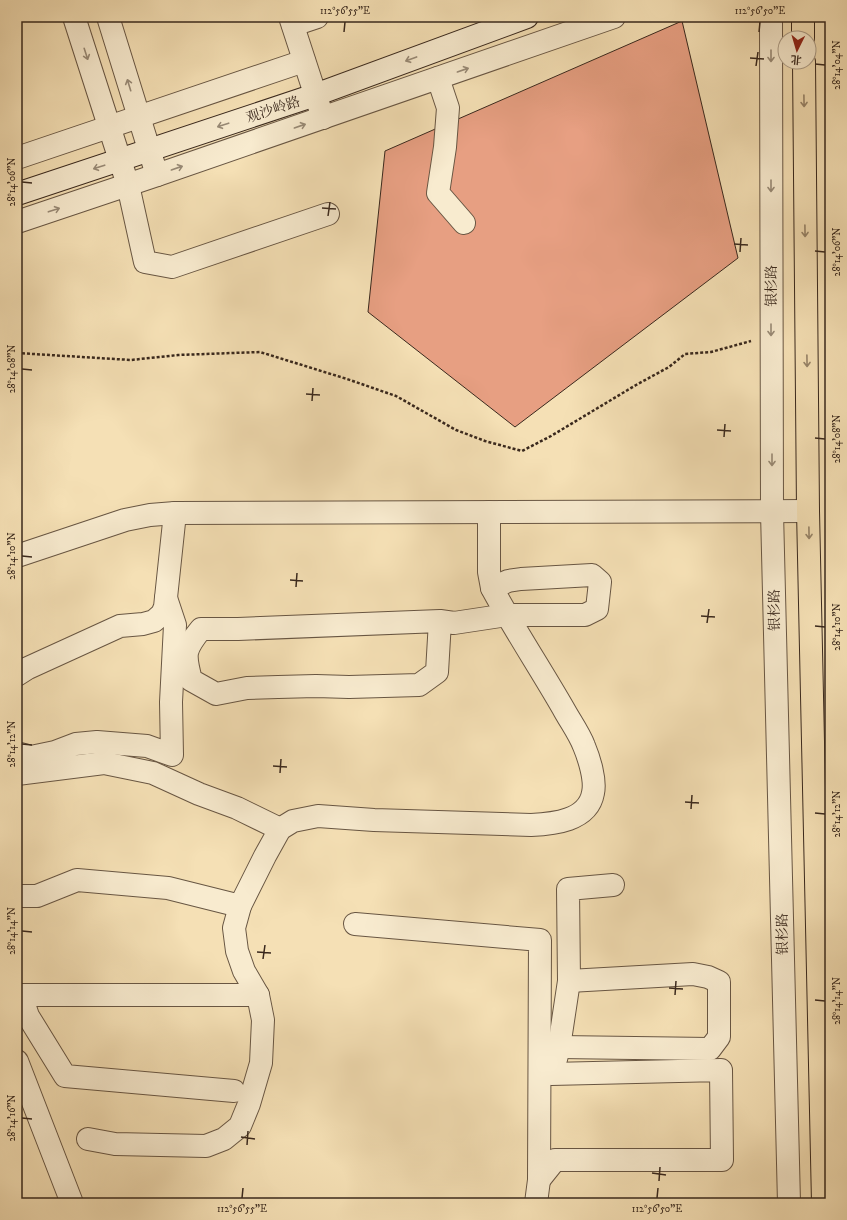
<svg xmlns="http://www.w3.org/2000/svg" width="847" height="1220" viewBox="0 0 847 1220" font-family="'IM FELL DW Pica','Noto Serif SC',serif">
  <rect width="100%" height="100%" fill="#f5e0b5"/>
  <filter id="stains"><feTurbulence type="fractalNoise" baseFrequency=".005" numOctaves="4"/><feColorMatrix values="0 0 0 0 .2 0 0 0 0 .09 0 0 0 0 .02 0 0 0 .5 -.17"/></filter>
  <radialGradient id="worn" r=".72"><stop offset=".6" stop-color="#630" stop-opacity="0"/><stop offset="1" stop-color="#630" stop-opacity=".3"/></radialGradient>
  <!-- building -->
  <polygon fill="#e79f82" stroke="#39281d" points="682,21 738,258 515,427 368,312 385,151"/>
  <g fill="none" stroke-linecap="round" stroke-linejoin="round">
    <defs>
      <g id="minor">
        <polyline points="74,17 128,185 145,262 172,267 328,214"/>
        <polyline points="108,17 157,175"/>
        <polyline points="290,17 323,118"/>
        <polyline points="293,25 317,17"/>
        <polyline points="438,78 448,108 445,147 438,193 464,223"/>
        <polyline points="17,158 304,61"/>
        <polyline points="17,556 125,520 150,515 175,513 808,511"/>
        <path d="M440,621l-3,51 -18,13 -70,2 -33,-1 -38,1 -31,1 -31,6 -25,-14c-7,-26 -7,-30 10,-51h37l202,-8 14,2 53,-8h78l12,-6 3,-27 -8,-7 -71,4 -13,2 -16,7"/>
        <polyline points="17,675 28,668 120,626 143,624 154,621 162,614 165,607 175,513"/>
        <polyline points="17,753 31,757 55,752 76,744 97,742 147,746 172,755 171,702 175,625 166,598"/>
        <polyline points="17,774 104,763 153,773 199,794 237,808 280,829"/>
        <polyline points="17,896 37,896 77,880 168,888 240,906"/>
        <polyline points="355,924 540,940 539,1180 536,1203"/>
        <polyline points="559,1047 710,1049 719,1037 719,982 708,977 693,974 569,981"/>
        <polyline points="556,1059 559,1047 569,981 568,889 613,885"/>
        <polyline points="17,1061 72,1203"/>
        <polyline points="234,1091 65,1076 28,1016 21,995 258,995"/>
        <path d="M88,1139l27,5 91,2 18,-7 16,-13 9,-22 12,-41 2,-43 -5,-25 -14,-24 -7,-20 -3,-23 6,-22 25,-50 15,-27 13,-8 25,-5 56,4 157,5c22,-1 57,-4 62,-32 3,-13 -4,-35 -9,-47 -5,-13 -14,-25 -21,-38 -23,-40 -49,-79 -71,-120l-3,-16v-60"/>
        <polyline points="539,1180 555,1160 722,1160 721,1070 551,1074"/>
      </g>
      <g id="tertiary">
        <polyline points="771,17 772,512 789,1203"/>
        <polyline points="17,222 157,175 614,17"/>
      </g>
      <polyline id="secondary" points="17,194 315,95 527,17"/>
      <g id="primary">
        <polyline points="803,17 803,38"/>
        <polyline points="804,62 808,511 823,1203"/>
      </g>
    </defs>
    <!-- minor casing -->
    <use href="#minor" stroke="#685643" stroke-width="24"/>
    <!-- tertiary casing -->
    <use href="#tertiary" stroke="#685643" stroke-width="24"/>
    <!-- secondary casing -->
    <use href="#secondary" stroke="#39281d" stroke-width="24"/>
    <!-- primary casing -->
    <use href="#primary" stroke="#39281d" stroke-width="24"/>
    <!-- path -->
    <polyline stroke="#39281d" stroke-width="2.5" stroke-dasharray="3 2" stroke-linecap="butt" points="17,353 131,360 178,355 260,352 347,379 396,396 456,430 485,441 522,451 551,436 636,385 669,367 685,354 711,352 751,341"/>
    <!-- minor -->
    <use href="#minor" stroke="#f8ebcf" stroke-width="22"/>
    <!-- tertiary -->
    <use href="#tertiary" stroke="#f8ebcf" stroke-width="22"/>
    <!-- secondary -->
    <use href="#secondary" stroke="#f8ebcf" stroke-width="22"/>
    <!-- primary -->
    <use href="#primary" stroke="#f5e0b5" stroke-width="22"/>
  </g>
  <!-- one-way arrows -->
  <defs><path id="oneway-shaft" d="M-6 0H5M1.5-3L5.5 0L1.5 3" fill="none" stroke-width="1.6" stroke-linecap="round" stroke-linejoin="round"/></defs>
  <g stroke="#988a76">
    <use href="#oneway-shaft" transform="translate(86 54) rotate(72)"/>
    <use href="#oneway-shaft" transform="translate(771 56) rotate(90)"/>
    <use href="#oneway-shaft" transform="translate(411 59) rotate(160)"/>
    <use href="#oneway-shaft" transform="translate(463 70) rotate(-19)"/>
    <use href="#oneway-shaft" transform="translate(129 85) rotate(-107)"/>
    <use href="#oneway-shaft" transform="translate(223 125) rotate(162)"/>
    <use href="#oneway-shaft" transform="translate(300 126) rotate(-19)"/>
    <use href="#oneway-shaft" transform="translate(99 167) rotate(162)"/>
    <use href="#oneway-shaft" transform="translate(177 168) rotate(-19)"/>
    <use href="#oneway-shaft" transform="translate(771 186) rotate(90)"/>
    <use href="#oneway-shaft" transform="translate(54 210) rotate(-18)"/>
    <use href="#oneway-shaft" transform="translate(771 330) rotate(90)"/>
    <use href="#oneway-shaft" transform="translate(772 460) rotate(90)"/>
  </g>
  <g stroke="#978469">
    <use href="#oneway-shaft" transform="translate(804 101) rotate(89)"/>
    <use href="#oneway-shaft" transform="translate(805 231) rotate(89)"/>
    <use href="#oneway-shaft" transform="translate(807 361) rotate(89)"/>
    <use href="#oneway-shaft" transform="translate(809 533) rotate(89)"/>
  </g>
  <!-- ticks -->
  <path fill="none" stroke="#39281d" stroke-width="1.5" d="M344,32l1,-10M759,32l1,-10M750,58l14,1M815,64l10,1M756,66l2,-14M22,182l10,1M322,208l14,1M328,216l2,-14M734,244l14,1M815,251l10,1M740,252l1,-14M22,369l10,1M306,394l14,1M312,401l1,-13M717,430l14,1M724,437l1,-13M815,438l10,1M22,556l10,1M290,580l13,1M296,587l1,-14M701,616l14,1M707,623l2,-14M815,626l10,1M22,744l10,1M273,766l14,1M280,773l1,-14M685,802l14,1M691,809l1,-14M815,813l10,1M22,931l10,1M257,952l14,1M263,959l2,-14M669,988l14,1M675,995l1,-14M815,1000l10,1M22,1118l10,1M241,1137l14,2M247,1145l1,-14M652,1173l14,2M659,1181l1,-14M242,1198l1,-10M657,1198l1,-10"/>
  <g text-anchor="middle" stroke-width="3" stroke-linejoin="round" paint-order="stroke">
    <!-- street labels -->
    <g font-size="14" fill="#39281d" stroke="#f8ebcf">
      <text transform="translate(273 109) rotate(-18)" y="5">观沙岭路</text>
      <text transform="translate(771 286) rotate(-90)" y="5">银杉路</text>
      <text transform="translate(774 610) rotate(-91)" y="5">银杉路</text>
      <text transform="translate(782 934) rotate(-91)" y="5">银杉路</text>
    </g>
  </g>
  <!-- margin -->
  <rect width="847" height="1220" fill="none" stroke="#f5e0b5" stroke-width="44"/>
  <!-- north arrow -->
  <g transform="translate(797 50) rotate(185)"><circle r="19" fill="#f8ebcf" stroke="#ac9d88"/>
  <path d="M0-3L7 15L0 10L-7 15Z" fill="#8f2418"/>
  <text y="-6" font-size="11" font-weight="bold" text-anchor="middle" fill="#39281d">北</text>
  </g>
  <rect x="22" y="22" width="803" height="1176" fill="none" stroke="#39281d" stroke-width="1.5"/>
  <g font-size="10" text-anchor="middle" fill="#39281d">
    <text x="345" y="14">112°56'55"E</text>
    <text x="760" y="14">112°56'50"E</text>
    <text transform="translate(836 65) rotate(-90)" y="4">28°14'04"N</text>
    <text transform="translate(11 182) rotate(-90)" y="4">28°14'06"N</text>
    <text transform="translate(836 252) rotate(-90)" y="4">28°14'06"N</text>
    <text transform="translate(11 369) rotate(-90)" y="4">28°14'08"N</text>
    <text transform="translate(836 439) rotate(-90)" y="4">28°14'08"N</text>
    <text transform="translate(11 556) rotate(-90)" y="4">28°14'10"N</text>
    <text transform="translate(836 627) rotate(-90)" y="4">28°14'10"N</text>
    <text transform="translate(11 744) rotate(-90)" y="4">28°14'12"N</text>
    <text transform="translate(836 814) rotate(-90)" y="4">28°14'12"N</text>
    <text transform="translate(11 931) rotate(-90)" y="4">28°14'14"N</text>
    <text transform="translate(836 1001) rotate(-90)" y="4">28°14'14"N</text>
    <text transform="translate(11 1118) rotate(-90)" y="4">28°14'16"N</text>
    <text x="242" y="1212">112°56'55"E</text>
    <text x="657" y="1212">112°56'50"E</text>
  </g>
  <rect width="100%" height="100%" filter="url(#stains)"/>
  <rect width="100%" height="100%" fill="url(#worn)"/>
</svg>
